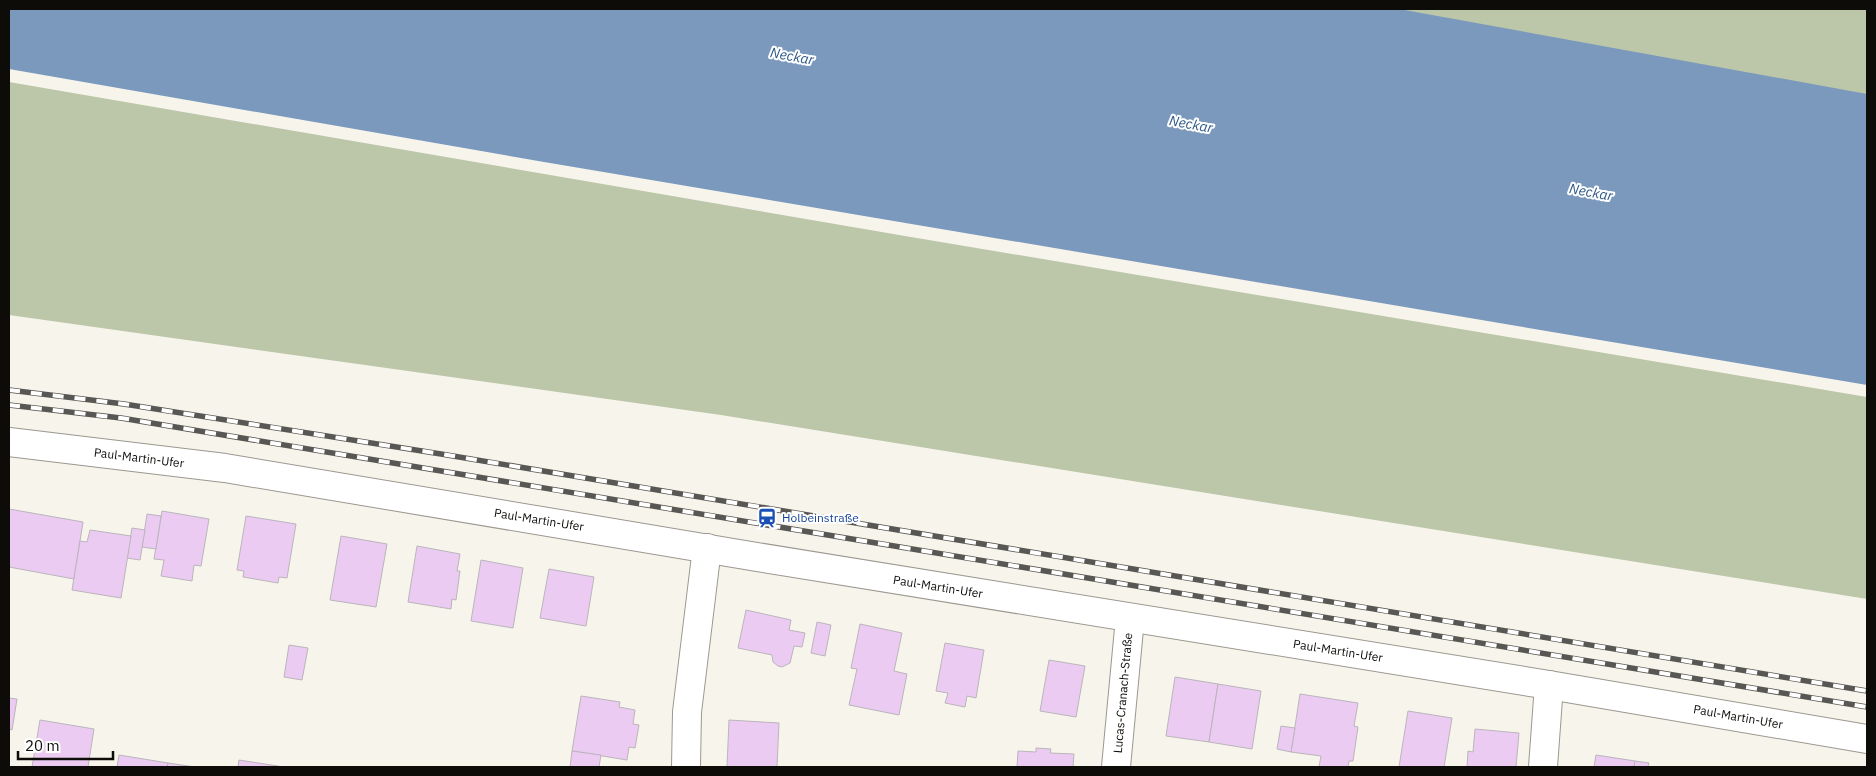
<svg xmlns="http://www.w3.org/2000/svg" width="1876" height="776" viewBox="0 0 1876 776" font-family="'IBM Plex Sans',sans-serif">
  <rect width="100%" height="100%" fill="#f7f4ec"/>
  <!-- green -->
  <g fill="#bcc6a9">
    <polygon points="1339,9 1867,9 1867,103"/>
    <polygon points="9,82 905,236 1867,397 1867,599 721,415 9,315"/>
  </g>
  <!-- water -->
  <polygon fill="#7b99bd" points="9,9 1399,9 1867,94 1867,385 544,162 9,69"/>
  <!-- building -->
  <g fill="#ebcbf2" stroke="#bab5bb">
    <polygon points="9,509 83,522 74,579 9,567"/>
    <polygon points="162,511 209,519 201,566 194,565 192,581 161,576 164,560 154,559"/>
    <polygon points="147,514 161,516 156,549 142,547"/>
    <polygon points="246,516 296,524 287,578 279,577 278,583 243,577 244,571 237,570"/>
    <polygon points="132,528 145,530 140,560 127,558"/>
    <polygon points="90,530 131,536 121,598 72,590 80,541 87,542"/>
    <polygon points="341,536 387,544 376,607 330,600"/>
    <polygon points="417,546 460,554 457,571 460,571 456,600 452,599 451,609 408,602"/>
    <polygon points="481,560 523,568 513,628 471,621"/>
    <polygon points="549,569 594,577 586,626 540,618"/>
    <polygon points="746,610 791,620 789,630 805,633 802,647 794,646 790,663 782,667 778,666 773,662 772,655 738,648"/>
    <polygon points="817,622 831,625 825,656 811,653"/>
    <polygon points="860,624 902,633 894,671 907,674 899,715 849,705 857,669 851,668"/>
    <polygon points="945,643 984,650 976,698 967,696 965,707 945,703 948,693 936,691"/>
    <polygon points="289,645 308,648 302,680 284,677"/>
    <polygon points="1049,660 1085,666 1076,717 1040,711"/>
    <polygon points="1175,677 1218,684 1209,742 1166,736"/>
    <polygon points="1218,684 1261,691 1252,749 1209,742"/>
    <polygon points="1300,694 1358,703 1354,726 1358,727 1353,761 1349,761 1348,767 1319,767 1321,756 1291,752"/>
    <polygon points="581,696 620,702 619,707 635,710 633,724 639,725 635,748 629,747 627,760 572,751"/>
    <polygon points="9,698 17,699 12,730 9,729"/>
    <polygon points="1408,711 1452,718 1444,767 1399,767"/>
    <polygon points="40,720 94,729 88,767 32,767"/>
    <polygon points="729,720 779,723 777,767 727,767"/>
    <polygon points="1281,726 1295,728 1291,752 1277,749"/>
    <polygon points="1475,729 1519,733 1516,767 1467,767 1468,751 1473,752"/>
    <polygon points="1036,748 1051,749 1050,753 1074,754 1073,767 1017,767 1018,751 1036,752"/>
    <polygon points="572,751 601,755 599,767 570,767"/>
    <polygon points="119,755 168,763 167,767 117,767"/>
    <polygon points="1596,755 1635,761 1634,767 1594,767"/>
    <polygon points="239,760 284,767 238,767"/>
    <polygon points="1635,761 1649,763 1648,767 1634,767"/>
    <polygon points="168,763 195,767 167,767"/>
  </g>
  <g fill="none" stroke-linecap="round" stroke-linejoin="round">
    <defs>
      <g id="street">
        <polyline points="9,442 225,468 757,557 1549,685 1867,739"/>
        <polyline points="686,767 687,712 707,548"/>
        <polyline points="1116,767 1130,618"/>
        <polyline points="1543,767 1549,685"/>
      </g>
    </defs>
    <!-- street casing -->
    <use href="#street" stroke="#9b9890" stroke-width="30"/>
    <!-- street -->
    <use href="#street" stroke="#fff" stroke-width="28"/>
    <defs>
      <g id="rail">
        <polyline points="9,390 124,404 441,454 1867,691"/>
        <polyline points="9,405 121,418 1867,707"/>
      </g>
    </defs>
    <!-- rail casing -->
    <use href="#rail" stroke="#595753" stroke-width="5.5"/>
    <!-- rail -->
    <use href="#rail" stroke="#fff" stroke-width="4" stroke-dasharray="11" stroke-linecap="butt"/>
  </g>
  <!-- icons -->
  <defs>
    <symbol id="station-bare" viewBox="-9 -9 18 18"><path d="M-3-6H3Q5-6 5-4V2Q5 4 3 4L4.5 6H3L1.5 4h-3L-3 6H-4.5L-3 4Q-5 4-5 2V-4Q-5-6-3-6ZM-3.5-4v3h7v-3ZM-3.5 1v1.5H-2V1ZM2 1v1.5H3.5V1Z" fill="#1a4fb4" stroke="#fff" stroke-width="2.5" paint-order="stroke"/></symbol>
  </defs>
  <g fill-rule="evenodd">
    <use href="#station-bare" x="753" y="504" width="28" height="28"/>
  </g>
  <g text-anchor="middle" stroke-width="4" stroke-linejoin="round" paint-order="stroke">
    <!-- street labels -->
    <g font-size="12" fill="#0d0c09" stroke="#fff">
      <text transform="translate(139 458) rotate(7)" y="4">Paul-Martin-Ufer</text>
      <text transform="translate(539 520) rotate(9)" y="4">Paul-Martin-Ufer</text>
      <text transform="translate(938 587) rotate(9)" y="4">Paul-Martin-Ufer</text>
      <text transform="translate(1338 651) rotate(9)" y="4">Paul-Martin-Ufer</text>
      <text transform="translate(1123 693) rotate(-85)" y="4">Lucas-Cranach-Straße</text>
      <text transform="translate(1738 717) rotate(10)" y="4">Paul-Martin-Ufer</text>
    </g>
    <!-- transit labels -->
    <g font-size="12" fill="#164399" stroke="#fff" text-anchor="start">
      <text x="782" y="522">Holbeinstraße</text>
    </g>
    <!-- water labels -->
    <g font-size="14" font-style="italic" fill="#2c5788" stroke="#fff">
      <text transform="translate(792 56) rotate(10)" y="5">Neckar</text>
      <text transform="translate(1191 124) rotate(10)" y="5">Neckar</text>
      <text transform="translate(1591 192) rotate(10)" y="5">Neckar</text>
    </g>
  </g>
  <!-- border -->
  <rect width="1876" height="776" fill="none" stroke="#0d0c09" stroke-width="20"/>
  <!-- scale -->
  <path d="M18 751v8h95v-8" fill="none" stroke="#0d0c09" stroke-width="2.5"/>
  <text x="25" y="751" font-size="15" fill="#0d0c09" stroke="#ffffff" stroke-width="4" paint-order="stroke">20 m</text>
</svg>
